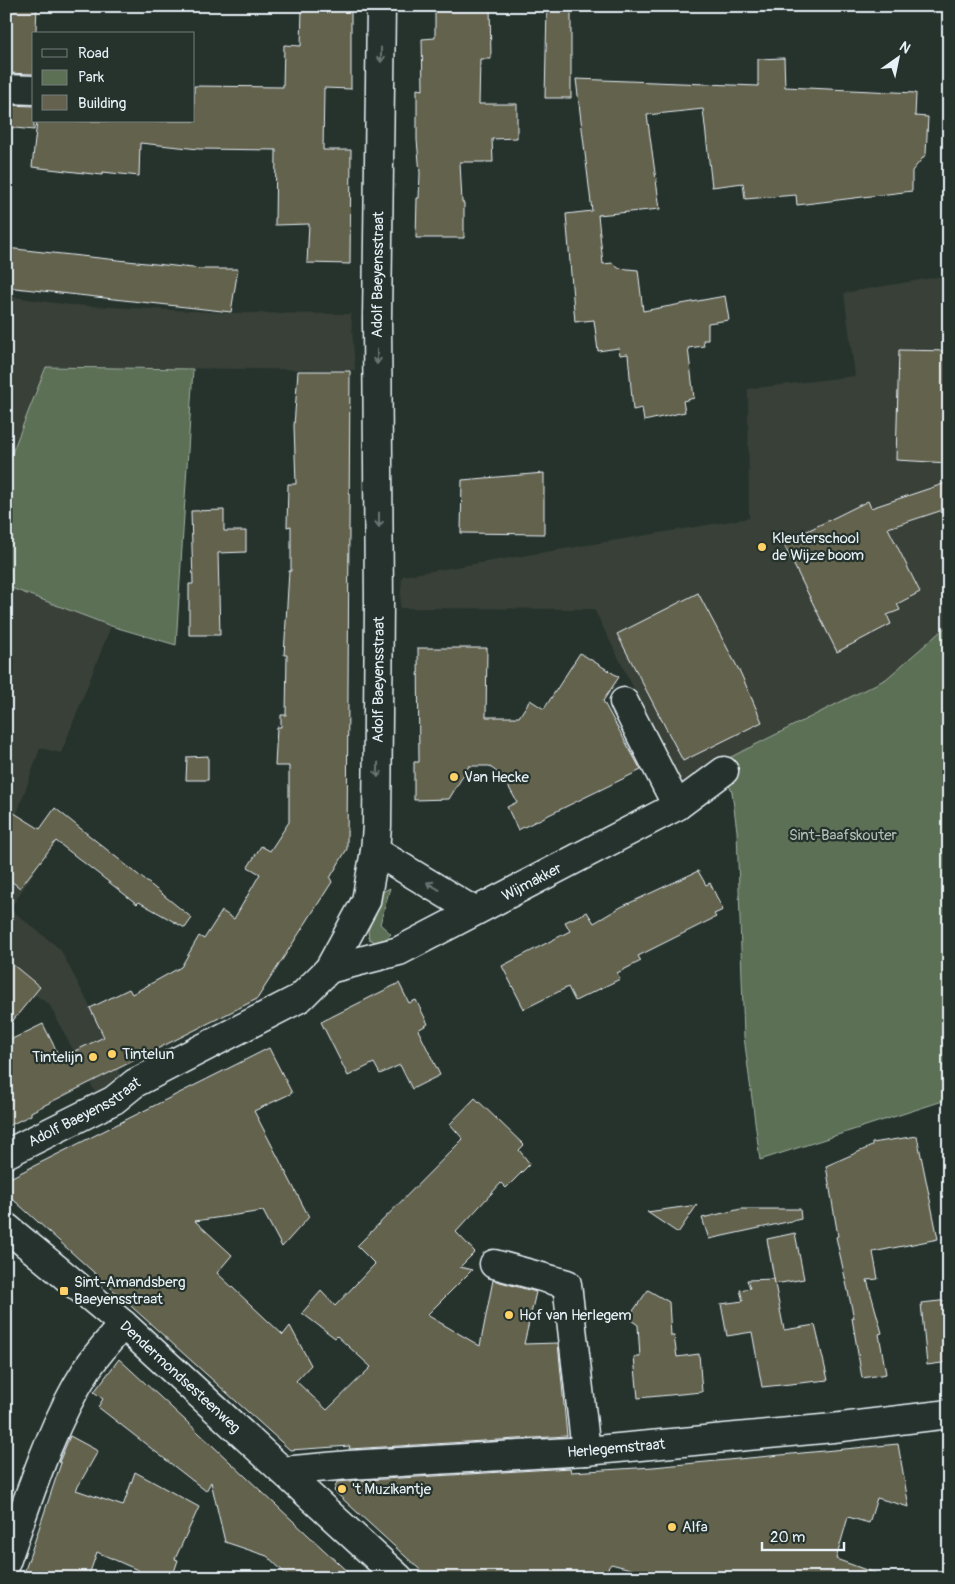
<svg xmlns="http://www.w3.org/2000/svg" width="955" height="1584" viewBox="0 0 955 1584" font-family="Pangolin,sans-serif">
  <rect width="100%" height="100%" fill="#26332d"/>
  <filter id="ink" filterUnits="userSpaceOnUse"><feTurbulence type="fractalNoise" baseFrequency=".02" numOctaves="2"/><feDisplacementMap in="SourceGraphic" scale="10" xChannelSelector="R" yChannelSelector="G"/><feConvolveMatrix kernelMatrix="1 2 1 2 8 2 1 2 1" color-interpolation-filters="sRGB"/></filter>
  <g filter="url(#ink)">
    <!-- built -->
    <g fill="#394137">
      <polygon points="949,275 949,624 886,679 681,783 594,609 400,608 402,576 749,518 748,389 855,376 844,293"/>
      <polygon points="6,296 70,305 232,313 351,314 355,370 46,367 6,468"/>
      <polygon points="6,586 111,626 61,753 40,748 17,814 40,829 22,854 39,864 10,909 60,949 87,1001 122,1079 95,1092 49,1004 34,994 39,986 6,959"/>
    </g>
    <!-- green -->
    <g fill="#5c7054" stroke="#a2b0a6">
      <polygon points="46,367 193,369 176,645 111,626 6,586 6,468"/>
      <polygon points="949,624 949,1099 760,1160 744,1037 737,831 732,792 719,763 886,679"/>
      <polygon points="390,888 380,924 391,934 380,944 369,939 368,931 382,892"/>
    </g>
    <!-- building -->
    <g fill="#64624e" stroke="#e8f1f8">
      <polygon points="12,6 37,6 34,74 6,73"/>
      <polygon points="435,6 490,6 491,59 480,59 479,104 517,104 517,138 492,139 493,162 460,162 462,202 464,203 464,238 416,238 417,198 419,198 420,173 417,140 417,89 423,90 422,39 435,38"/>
      <polygon points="547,6 571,6 571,98 545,98"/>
      <polygon points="302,9 351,10 351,89 324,88 323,150 351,150 350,264 307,263 309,224 275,225 276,150 199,149 140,143 139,176 103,172 102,175 32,167 37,121 194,121 194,86 283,87 284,45 301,46"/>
      <polygon points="784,58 785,87 916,93 915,116 928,117 926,154 912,171 912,191 797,205 796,195 745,199 743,183 712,187 703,109 647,115 660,209 598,215 603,264 613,263 618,268 638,270 643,311 725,296 729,320 708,323 708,340 703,340 704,346 688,348 694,398 683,401 685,412 644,421 642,408 633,410 628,354 620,355 619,348 598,351 594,320 575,322 566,214 592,211 576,79 758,86 758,59"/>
      <polygon points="6,105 34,106 34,130 6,127"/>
      <polygon points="6,248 202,269 238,269 231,312 6,287"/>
      <polygon points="899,350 949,351 949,463 896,460"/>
      <polygon points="298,371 350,371 347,849 330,878 332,882 257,999 31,1112 31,1115 6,1127 6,1042 43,1024 60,1058 104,1037 90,1008 129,989 132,994 181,967 199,936 204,939 222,911 234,919 260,874 248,867 261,846 270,851 289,822 289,766 275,766 277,727 281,727 281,715 286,715 287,655 284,655 289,571 291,571 291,526 287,527 288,484 296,484 294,426"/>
      <polygon points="544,473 544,534 461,533 462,480"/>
      <polygon points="949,482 949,508 888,528 920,592 897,604 900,610 887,615 891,624 837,652 783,543 868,501 871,508"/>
      <polygon points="224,510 224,531 246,531 246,552 218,553 220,635 189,635 189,584 193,584 191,511"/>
      <polygon points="698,593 741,674 762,722 683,761 617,634"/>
      <polygon points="418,648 487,648 486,717 519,717 530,700 544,709 580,653 619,677 603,701 641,770 518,830 507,807 517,802 503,777 489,766 469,766 449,799 414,800 414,762 419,762"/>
      <polygon points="208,756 208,780 186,780 187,757"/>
      <polygon points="6,808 40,829 55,808 192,918 185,928 139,902 137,904 56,841 20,888 6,877"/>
      <polygon points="698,871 706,885 710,883 723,910 714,914 716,917 638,956 641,961 617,973 620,979 575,1001 568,987 524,1009 502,966 570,931 565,922 587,912 594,923 621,907"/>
      <polygon points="6,959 40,987 6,1029"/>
      <polygon points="399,983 409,1003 416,1000 428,1024 418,1030 440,1075 412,1089 400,1065 380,1074 374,1063 348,1076 321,1022"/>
      <polygon points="269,1048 292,1093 254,1111 309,1217 282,1247 263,1211 195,1221 232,1255 217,1273 283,1335 290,1326 311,1365 296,1381 327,1410 371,1367 337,1336 335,1338 302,1313 321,1291 335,1306 375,1264 357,1246 463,1139 450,1124 475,1098 524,1145 519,1150 530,1164 506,1188 501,1183 456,1232 475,1252 460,1267 472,1270 427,1315 480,1346 493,1280 536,1292 524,1344 558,1343 567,1436 349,1449 350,1446 290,1450 6,1193 8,1179"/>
      <polygon points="917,1136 938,1239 873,1252 878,1279 867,1280 882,1333 879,1334 886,1374 862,1378 852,1318 854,1318 836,1237 838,1236 826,1166 872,1146 872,1143"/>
      <polygon points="697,1205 678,1233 647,1212"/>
      <polygon points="741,1209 800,1209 801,1219 709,1239 702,1218"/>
      <polygon points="795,1233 804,1279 775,1284 767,1239"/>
      <polygon points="774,1279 784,1330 815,1325 828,1380 762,1387 752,1332 727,1336 721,1304 743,1301 740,1290 750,1288 747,1280"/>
      <polygon points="648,1290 669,1302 671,1336 674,1336 677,1357 699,1354 702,1392 638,1398 634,1357 640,1357 638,1325 628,1318"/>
      <polygon points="949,1300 949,1362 927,1365 921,1303"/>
      <polygon points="119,1359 199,1433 354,1578 290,1578 267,1556 225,1542 211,1482 206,1491 98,1407 103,1399 94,1392"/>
      <polygon points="70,1436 98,1451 76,1490 123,1506 135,1472 199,1507 175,1559 178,1560 172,1578 137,1578 140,1571 97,1552 88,1578 38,1578 24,1573 61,1463 59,1462"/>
      <polygon points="898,1444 909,1507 877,1498 869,1523 848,1517 836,1559 880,1575 879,1578 646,1578 646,1573 611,1564 601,1578 559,1576 556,1578 429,1578 334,1491 337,1482 350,1481 570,1468 571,1472 653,1467"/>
    </g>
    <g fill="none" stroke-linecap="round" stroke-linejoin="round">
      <defs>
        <g id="minor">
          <polyline points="6,89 34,90"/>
          <polyline points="624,702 677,806"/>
          <polyline points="375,851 474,911"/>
          <path id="s1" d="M329,969l70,-18 278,-145 47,-35"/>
          <path id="s2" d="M6,1154l108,-54 21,-17 165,-85 29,-29 37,-68 9,-50 2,-25 2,-223 -2,-283 4,-314"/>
          <polyline points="494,1264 567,1284 586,1451"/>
          <path id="s3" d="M283,1471l66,-6 237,-14 247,-23 116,-14"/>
          <path d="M6,1562c23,-65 44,-135 81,-193 10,-16 24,-30 36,-45"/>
        </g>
        <g id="major">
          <path id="s4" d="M6,1227l117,97 276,254"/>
        </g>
      </defs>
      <!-- minor casing -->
      <use href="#minor" stroke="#e8f1f8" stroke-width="31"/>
      <!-- major casing -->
      <use href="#major" stroke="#e8f1f8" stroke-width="31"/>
      <!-- minor -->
      <use href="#minor" stroke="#26332d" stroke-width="28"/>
      <!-- major -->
      <use href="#major" stroke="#26332d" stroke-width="28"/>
    </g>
    <!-- one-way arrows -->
    <defs><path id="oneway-shaft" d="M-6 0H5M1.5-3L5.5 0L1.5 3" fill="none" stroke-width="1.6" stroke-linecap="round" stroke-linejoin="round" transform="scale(1.25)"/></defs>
    <g stroke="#6a7674">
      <use href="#oneway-shaft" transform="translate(381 55) rotate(90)"/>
      <use href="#oneway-shaft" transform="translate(377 357) rotate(90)"/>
      <use href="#oneway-shaft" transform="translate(379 520) rotate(90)"/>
      <use href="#oneway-shaft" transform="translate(378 770) rotate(91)"/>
      <use href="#oneway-shaft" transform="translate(433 886) rotate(-149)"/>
    </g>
  </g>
  <!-- markers -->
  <g fill="#ffd166" stroke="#26332d" stroke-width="2">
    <circle cx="762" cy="547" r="5"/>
    <circle cx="454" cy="777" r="5"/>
    <circle cx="112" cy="1054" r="5"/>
    <circle cx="93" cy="1057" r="5"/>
    <rect x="59" y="1286" width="10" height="10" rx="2.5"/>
    <circle cx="509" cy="1315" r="5"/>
    <circle cx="342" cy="1489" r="5"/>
    <circle cx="672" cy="1527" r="5"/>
  </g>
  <g text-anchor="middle" stroke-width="4.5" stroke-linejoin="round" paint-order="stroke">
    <!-- street labels -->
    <g font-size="15" fill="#e8f1f8" stroke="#26332d">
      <text dy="5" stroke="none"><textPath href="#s2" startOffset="1079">Adolf Baeyensstraat</textPath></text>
      <text dy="5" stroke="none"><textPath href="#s2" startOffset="674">Adolf Baeyensstraat</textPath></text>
      <text dy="5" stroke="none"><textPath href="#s1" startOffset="222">Wijmakker</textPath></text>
      <text dy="5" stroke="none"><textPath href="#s2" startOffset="89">Adolf Baeyensstraat</textPath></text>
      <text dy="5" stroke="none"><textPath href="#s4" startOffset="230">Dendermondsesteenweg</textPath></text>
      <text dy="5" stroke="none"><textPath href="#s3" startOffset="334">Herlegemstraat</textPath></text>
    </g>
    <!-- poi labels -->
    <g font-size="15" fill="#e8f1f8" stroke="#26332d" text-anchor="start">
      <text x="772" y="543">Kleuterschool<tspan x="772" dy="17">de Wijze boom</tspan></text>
      <text x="464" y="782">Van Hecke</text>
      <text x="122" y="1059">Tintelun</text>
      <text x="83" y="1062" text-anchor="end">Tintelijn</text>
      <text x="74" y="1287">Sint-Amandsberg<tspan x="74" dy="17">Baeyensstraat</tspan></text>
      <text x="519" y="1320">Hof van Herlegem</text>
      <text x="352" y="1494">'t Muzikantje</text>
      <text x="682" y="1532">Alfa</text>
    </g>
    <!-- park labels -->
    <g font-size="15" fill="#b0bdb6" stroke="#26332d">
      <text x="843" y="840">Sint-Baafskouter</text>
    </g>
  </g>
  <!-- margin -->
  <rect width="955" height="1584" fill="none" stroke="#26332d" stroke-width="25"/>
  <rect x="12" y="12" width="930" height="1559" fill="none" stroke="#e8f1f8" stroke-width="2" filter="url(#ink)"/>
  <!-- legend -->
  <rect x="32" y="32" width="162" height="90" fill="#26332d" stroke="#747f7e"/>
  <rect x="42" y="49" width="25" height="8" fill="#26332d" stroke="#747f7e"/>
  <text x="78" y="58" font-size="15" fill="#e8f1f8">Road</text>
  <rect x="42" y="70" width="25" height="15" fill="#5c7054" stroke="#747f7e"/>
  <text x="78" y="82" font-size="15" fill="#e8f1f8">Park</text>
  <rect x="42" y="95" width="25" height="15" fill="#64624e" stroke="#747f7e"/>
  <text x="78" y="108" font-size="15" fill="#e8f1f8">Building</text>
  <!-- north arrow -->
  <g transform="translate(898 58) rotate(33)" stroke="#26332d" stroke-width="4" paint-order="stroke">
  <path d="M0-4L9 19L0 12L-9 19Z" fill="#e8f1f8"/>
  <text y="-8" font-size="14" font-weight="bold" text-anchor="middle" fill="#e8f1f8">N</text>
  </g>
  <!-- scale -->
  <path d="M762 1542v8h82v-8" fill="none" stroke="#e8f1f8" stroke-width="2.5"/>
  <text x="770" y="1542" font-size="15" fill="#e8f1f8" stroke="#26332d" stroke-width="4" paint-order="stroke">20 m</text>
</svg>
